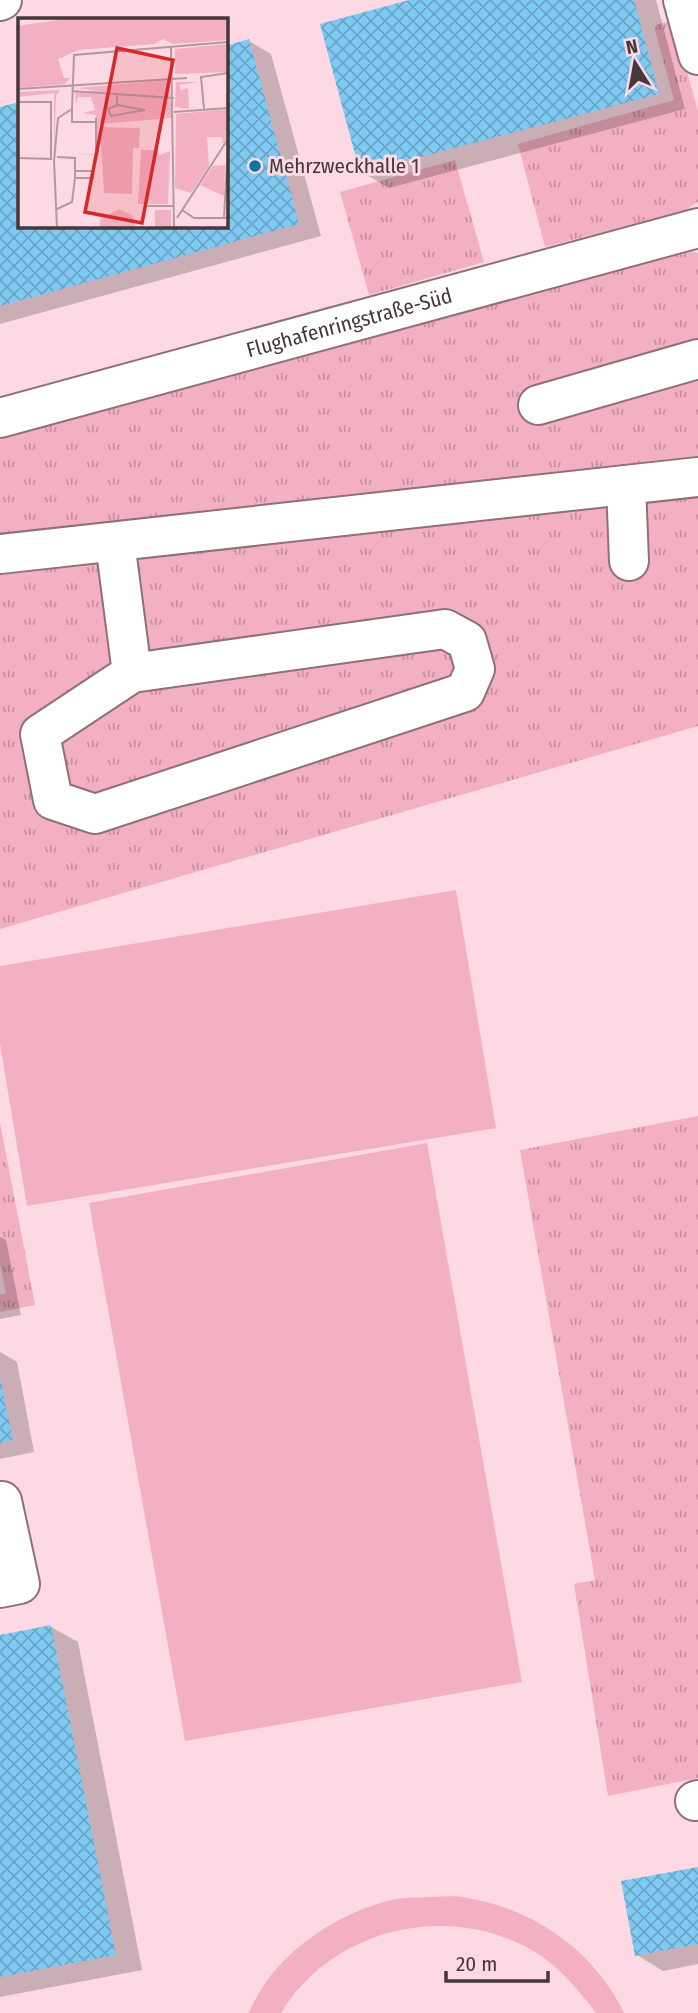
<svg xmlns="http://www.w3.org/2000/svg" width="698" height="2013" viewBox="0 0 698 2013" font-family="'Fira Sans Condensed',sans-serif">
  <defs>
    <pattern id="grass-tufts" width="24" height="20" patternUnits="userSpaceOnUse" patternTransform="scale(1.75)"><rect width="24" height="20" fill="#f3b0c2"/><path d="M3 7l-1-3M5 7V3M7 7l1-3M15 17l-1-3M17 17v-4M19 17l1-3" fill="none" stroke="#c7909f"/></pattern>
    <pattern id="building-cross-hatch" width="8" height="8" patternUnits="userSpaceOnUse" patternTransform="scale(1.75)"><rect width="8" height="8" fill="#7fcaf3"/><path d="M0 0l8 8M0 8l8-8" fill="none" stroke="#6aa5c6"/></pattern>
  </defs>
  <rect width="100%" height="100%" fill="#fddae3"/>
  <!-- grass -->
  <g fill="url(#grass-tufts)">
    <polygon points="669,21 674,26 698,111 698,202 685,210 545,247 518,144 674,100 655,30 656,25"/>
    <polygon points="455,160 484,262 369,295 340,192"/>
    <polygon points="693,252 698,253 698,726 0,929 0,437 634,263"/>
    <polygon points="698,1116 698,1778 608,1796 574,1584 595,1580 520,1150"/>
    <polygon points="0,1123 35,1305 0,1312 0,1295 6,1293 0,1264"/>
  </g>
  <!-- green -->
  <g fill="#f3b0c2">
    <polygon points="456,890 496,1128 27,1206 0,1044 0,966"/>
    <polygon points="427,1143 522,1682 185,1741 89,1203"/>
    <path d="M429,1897c13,0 26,-2 39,1 68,12 126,53 156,115h-28c-16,-21 -34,-43 -56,-58 -86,-55 -206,-30 -259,58h-32c23,-57 84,-99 143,-113 12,-3 25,-2 37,-3z"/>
  </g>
  <!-- shadow -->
  <g fill="#0003">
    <polygon points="416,0 656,0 685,109 389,188 362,172"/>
    <polygon points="249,41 271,54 321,236 0,324 0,109 19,104 19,226 226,226 226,47"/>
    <polygon points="0,1237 6,1240 21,1315 0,1319"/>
    <polygon points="0,1352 17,1362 34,1452 0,1459"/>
    <polygon points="51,1627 78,1642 142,1970 0,1997 0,1637"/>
    <polygon points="698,1869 698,1964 663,1971 637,1955"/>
  </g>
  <!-- building -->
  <g fill="url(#building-cross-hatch)">
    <polygon points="409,0 634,0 659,94 360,173 320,24"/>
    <polygon points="249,39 299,224 0,306 0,107 19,102 19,226 226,226 226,46"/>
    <polygon points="0,1378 13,1440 0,1443"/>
    <polygon points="51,1625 116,1955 0,1977 0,1635"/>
    <polygon points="698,1867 698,1944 635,1956 621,1881"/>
  </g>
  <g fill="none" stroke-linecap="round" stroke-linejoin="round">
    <defs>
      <g id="minor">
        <polyline points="683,0 698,55"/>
        <polyline points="0,1 2,0"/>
        <polyline points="538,405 698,359"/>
        <path id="s1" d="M0,418l698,-190"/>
        <polyline points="626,485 629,561"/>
        <polyline points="115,542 132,673 40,734 53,800 95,814 465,692 475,669 467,641 445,629 132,673"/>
        <polyline points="0,554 698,477"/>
        <polyline points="0,1502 2,1501 20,1584 0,1588"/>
        <polyline points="695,1801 698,1800"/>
      </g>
    </defs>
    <!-- minor casing -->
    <use href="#minor" stroke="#8f7078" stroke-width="42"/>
    <!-- minor -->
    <use href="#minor" stroke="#fff" stroke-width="38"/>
  </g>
  <!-- markers -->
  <circle fill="#0975a0" stroke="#fddae3" stroke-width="2.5" cx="255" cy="166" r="7"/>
  <g text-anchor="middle" stroke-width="6" stroke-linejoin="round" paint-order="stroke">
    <!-- poi labels -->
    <g font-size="21" fill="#45373a" stroke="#fddae3" text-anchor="start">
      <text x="269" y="173">Mehrzweckhalle 1</text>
    </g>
    <!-- street labels -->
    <g font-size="21" fill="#45373a" stroke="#fddae3">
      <text dy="7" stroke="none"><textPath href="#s1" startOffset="362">Flughafenringstraße-Süd</textPath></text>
    </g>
  </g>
  <!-- overview -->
  <g transform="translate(18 18)">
    <rect width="210" height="210" fill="#fddae3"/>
    <path d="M53,0h157v22l-55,4 -10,-5 -9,5 -75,6 -21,9 6,19h6l-5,6 -47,4v-62zM210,26v28l-53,2v-25zM151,62l3,38 -73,6v31h-22l20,-1 -1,-39 -13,-2 12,-3 -4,-13h-13l-2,8 -1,-13 23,-1 -22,-3zM158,64h23l-20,3 2,5 7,-2 1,21 -14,-2zM42,72l-4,6 -2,60v-63l-36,4v-5zM210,91v27l-5,8 -1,-7h-15l2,29 -18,27 -16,-5 1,-74zM123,132h17l1,5 11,-4 -2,53h-30zM207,147l-1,31 -24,-11 13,-19zM137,192h16v17l-16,1z" fill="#f3b0c2"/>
    <path d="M82,109l40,1 -1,20h-6l-1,46 -28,-1zM158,120h23v27h-23zM101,191l13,6 4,13h-36v-9z" fill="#f3b0c2"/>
    <path fill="none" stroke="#b3999f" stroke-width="2" d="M153,28l3,182M0,71l169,-11M54,73l102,7M0,84h33v56M99,87l28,5 -34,6 -3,-7 9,-4v-11M54,91v13h24M186,91l-3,-32 27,-4M156,94l54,-4M78,100v35M39,139l18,1v20h18v-7h-18M0,140l34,1M36,143l4,-43 14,-9 2,-54 154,-13M36,143l3,67M127,188h28M39,191l15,-7 3,-24M164,192l12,8h34M159,200l51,-79M206,200l3,-55"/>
    <path fill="#d62828" fill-opacity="0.15" stroke="#d62828" stroke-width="3.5" d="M99,30l56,12 -31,163 -57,-11z"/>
    <rect width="210" height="210" fill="none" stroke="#45373a" stroke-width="3.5"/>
  </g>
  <!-- north arrow -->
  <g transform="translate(635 63) rotate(349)" stroke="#fddae3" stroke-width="5" paint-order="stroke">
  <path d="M0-5L12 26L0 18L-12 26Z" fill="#45373a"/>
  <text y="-10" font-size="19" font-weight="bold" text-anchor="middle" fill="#45373a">N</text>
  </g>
  <!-- scale -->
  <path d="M446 1971v10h102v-10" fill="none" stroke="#45373a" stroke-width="3.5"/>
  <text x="456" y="1971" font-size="21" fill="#45373a" stroke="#fddae3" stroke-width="5" paint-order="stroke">20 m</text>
</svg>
